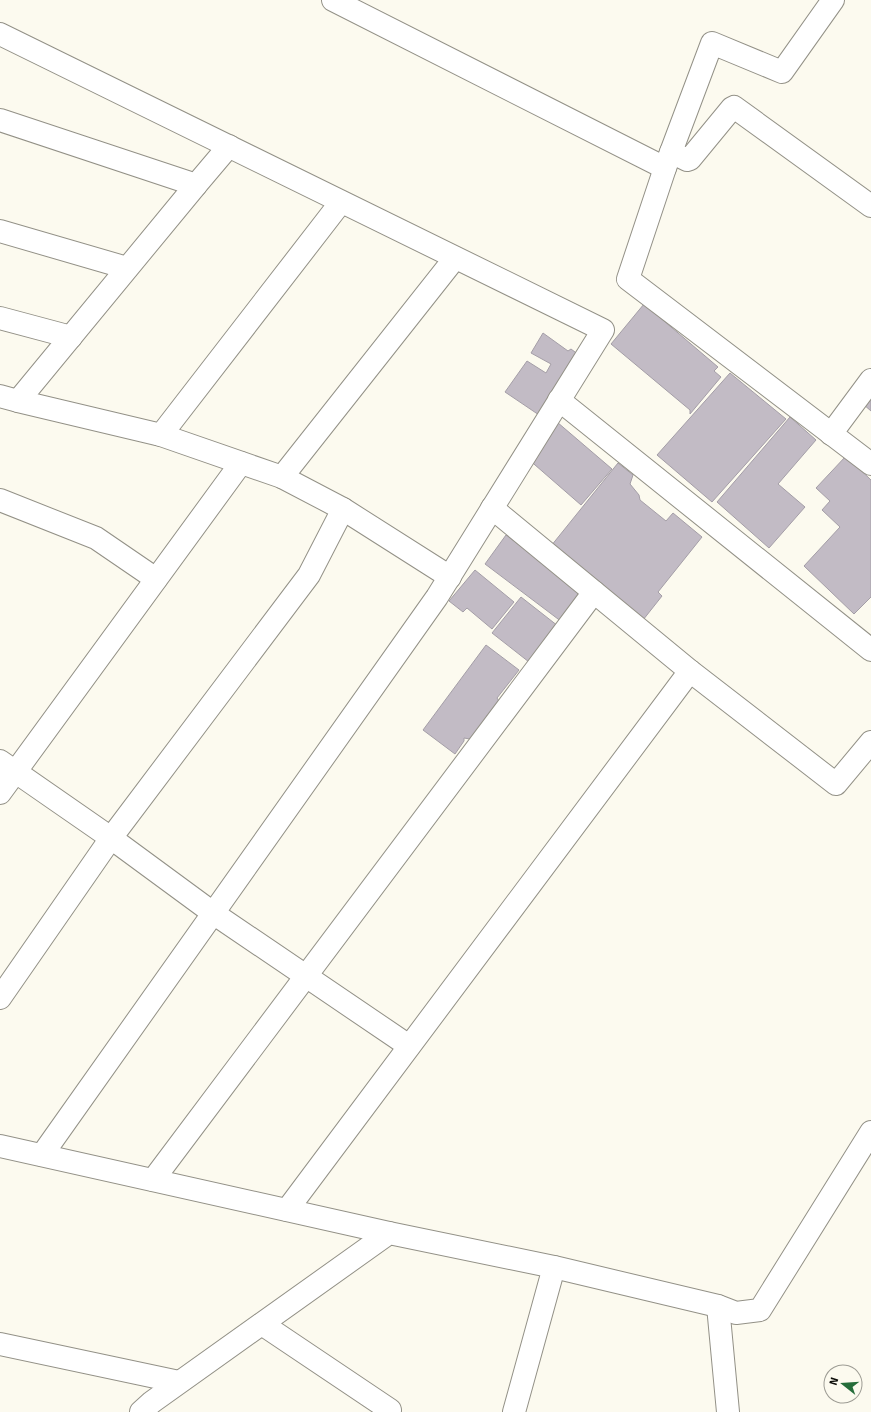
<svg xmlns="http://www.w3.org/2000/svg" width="871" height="1412" viewBox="0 0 871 1412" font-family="Signika,sans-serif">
  <rect width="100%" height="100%" fill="#fcfaef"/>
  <!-- building -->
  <g fill="#c2bbc5" stroke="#a49ea7">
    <polygon points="644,304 718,367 714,371 721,377 690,414 690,410 611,344"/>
    <polygon points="543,333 568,351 571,349 583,358 542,417 505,392 527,361 546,373 551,364 531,353"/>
    <polygon points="730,373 786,419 712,502 657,455"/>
    <polygon points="871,395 871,411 863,404"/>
    <polygon points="790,417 816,440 778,484 805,507 769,548 717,502"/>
    <polygon points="557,422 612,469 581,505 527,458"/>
    <polygon points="846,456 871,480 871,597 854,614 804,566 840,527 822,510 830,501 816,488"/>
    <polygon points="618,463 633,475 630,484 639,495 640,500 666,521 673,513 702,537 658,592 662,596 643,620 551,546"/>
    <polygon points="506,535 583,593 562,622 485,564"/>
    <polygon points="475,570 514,602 492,629 467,608 463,612 449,601"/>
    <polygon points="521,597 558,626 529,662 492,633"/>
    <polygon points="486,645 519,670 497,698 502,706 491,720 487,715 489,721 476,740 464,738 464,741 455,754 423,730"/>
  </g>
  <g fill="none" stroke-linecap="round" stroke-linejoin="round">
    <defs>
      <g id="minor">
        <polyline points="333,0 665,168"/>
        <polyline points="833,0 782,72 712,43 665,168 628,279 871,464"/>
        <polyline points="0,34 603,330 437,597 42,1155"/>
        <polyline points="0,120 196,185 229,146"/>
        <polyline points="671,152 687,160 690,159 732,108 734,107 871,206"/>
        <polyline points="0,231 127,268"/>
        <polyline points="0,318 71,337"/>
        <polyline points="0,396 18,401 196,185"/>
        <polyline points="559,400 871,650"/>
        <polyline points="18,401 161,435 341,202"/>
        <polyline points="158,434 282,477 343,509 450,577"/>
        <polyline points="831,434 871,380"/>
        <polyline points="282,477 455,258"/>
        <polyline points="0,500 96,538 156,579"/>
        <polyline points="690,671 836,784 871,742"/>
        <polyline points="0,761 111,838 213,913 409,1046"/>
        <polyline points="0,793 241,463"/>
        <polyline points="0,998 111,838 309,575 343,509"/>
        <polyline points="0,1146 389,1233"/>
        <polyline points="153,1180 594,592"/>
        <polyline points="287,1210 690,671 492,508"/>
        <polyline points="718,1306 728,1412"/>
        <polyline points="262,1324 390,1410 388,1412"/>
        <polyline points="0,1344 179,1382"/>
        <polyline points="514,1412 554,1267"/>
      </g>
      <polyline id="tertiary" points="141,1412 152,1402 389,1233 554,1267 718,1306 736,1313 760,1310 871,1132"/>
    </defs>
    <!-- minor casing -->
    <use href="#minor" stroke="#939187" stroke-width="24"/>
    <!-- tertiary casing -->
    <use href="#tertiary" stroke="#939187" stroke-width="24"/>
    <!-- minor -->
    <use href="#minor" stroke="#fff" stroke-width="22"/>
    <!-- tertiary -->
    <use href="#tertiary" stroke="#fff" stroke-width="22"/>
  </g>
  <!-- north arrow -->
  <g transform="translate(843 1384) rotate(287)"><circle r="19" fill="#fcfaef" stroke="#9d9c94"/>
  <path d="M0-3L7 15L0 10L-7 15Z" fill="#256d3a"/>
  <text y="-6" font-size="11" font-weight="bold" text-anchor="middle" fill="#0f0f0b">N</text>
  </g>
</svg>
